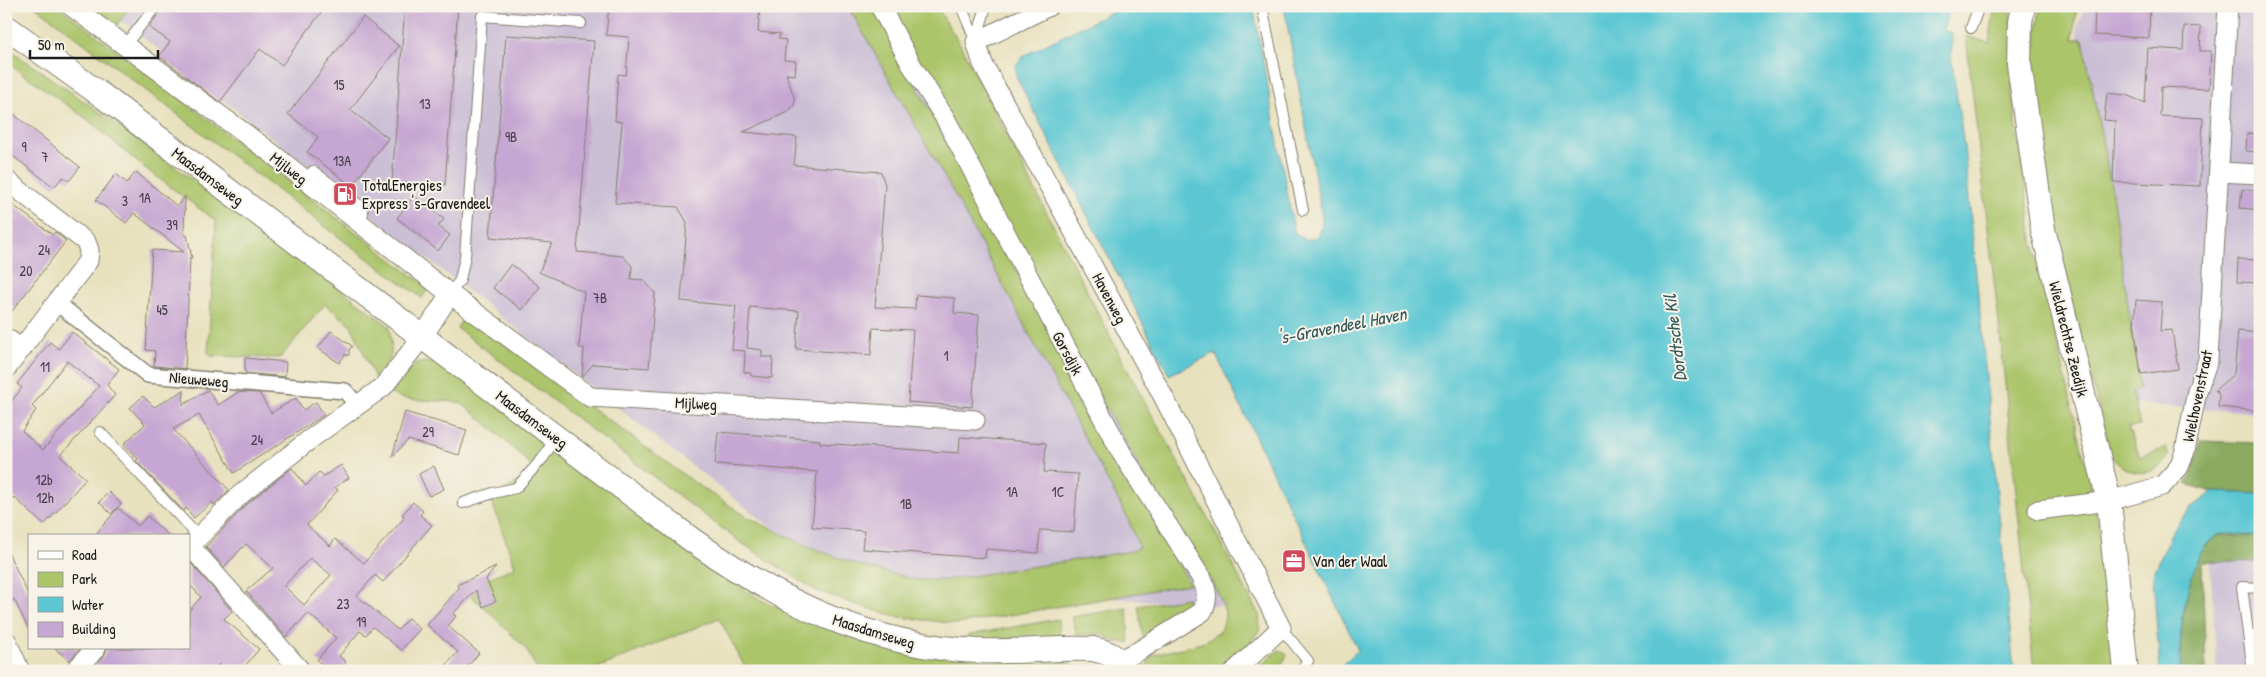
<svg xmlns="http://www.w3.org/2000/svg" width="2266" height="677" viewBox="0 0 2266 677" font-family="'Patrick Hand',sans-serif">
  <rect width="100%" height="100%" fill="#f7f3e8"/>
  <filter id="ink" filterUnits="userSpaceOnUse"><feTurbulence type="fractalNoise" baseFrequency=".02" numOctaves="2"/><feDisplacementMap in="SourceGraphic" scale="10" xChannelSelector="R" yChannelSelector="G"/><feConvolveMatrix kernelMatrix="1 2 1 2 8 2 1 2 1" color-interpolation-filters="sRGB"/></filter>
  <filter id="wash" filterUnits="userSpaceOnUse"><feTurbulence type="fractalNoise" baseFrequency=".0096" numOctaves="4" result="noise"/><feDisplacementMap in="SourceGraphic" scale="20" xChannelSelector="R" yChannelSelector="G"/><feGaussianBlur stdDeviation="1.12" result="paint"/><feColorMatrix in="noise" values="0 0 0 0 0 0 0 0 0 0 0 0 0 0 0 0 0 1.4 0 .05"/><feComposite in="paint" operator="in"/></filter>
  <g filter="url(#wash)">
    <rect width="100%" height="100%" fill="#e8e1be"/>
    <!-- industrial -->
    <g fill="#cbbfd5">
      <polygon points="83,6 894,6 1248,608 836,578 122,21"/>
      <polygon points="2084,6 2260,6 2260,413 2133,404 2077,29"/>
      <polygon points="2210,559 2260,560 2260,671 2217,671"/>
    </g>
    <!-- green -->
    <g fill="#acc56b" stroke="#647044">
      <polygon points="35,6 58,6 429,288 422,298 356,250"/>
      <polygon points="87,6 131,6 115,27"/>
      <polygon points="848,6 873,6 1135,487 1190,584 958,624 900,617 860,606 815,590 740,542 457,328 465,315 692,481 749,518 805,545 858,565 917,580 946,580 1133,551 1139,547 1128,519 957,199"/>
      <path d="M886,6h50l24,38 168,327 68,124 63,120 1,14 -7,10 -35,32h-74l8,-16 50,-12 18,-11c1,-5 4,-10 5,-15 2,-22 -46,-82 -59,-104 -97,-167 -188,-337 -280,-507z"/>
      <polygon points="1995,6 2011,6 2012,94 2033,240 2094,500 2112,601 2113,671 2034,671 1999,324 1966,36 1989,43"/>
      <path d="M2040,6h37l-4,33h10l28,147 29,203 -8,3 8,34 -12,1 12,30 26,-9 3,8c-16,24 -44,21 -59,-2l-54,-216 -25,-183 5,-10z"/>
      <path d="M6,47l82,57 186,135 115,87c4,24 5,36 -14,52l-24,-53 -26,-21 -45,54 -69,-2 -3,-3 8,-132 -75,-56 -54,-46 -81,-57z"/>
      <path d="M425,362l17,2 287,216 34,21 39,17 190,44h76l14,9h-335l-28,-53 -129,53h-52l-12,-22 -42,-42 -22,-18 53,-22 -24,-68 45,-29c-11,-10 -68,-65 -76,-67 -21,-5 -55,2 -73,-12l29,-27z"/>
      <polygon points="1188,598 1188,601 1143,638 1138,606"/>
      <polygon points="1127,608 1129,643 1113,641 1102,634 1077,635 1072,617"/>
      <polygon points="1058,619 1060,638 961,640 969,635"/>
      <polygon points="1279,650 1287,655 1278,671 1255,671"/>
    </g>
    <!-- forest -->
    <g fill="#89aa5f" stroke="#52633e">
      <polygon points="2201,441 2260,443 2260,494 2213,492 2186,484 2191,476"/>
      <path d="M2219,535l41,2v25l-58,-1 4,110h-25c-4,-25 6,-95 19,-117 5,-8 11,-14 19,-19z"/>
    </g>
    <!-- water -->
    <g fill="#5bc7d3" stroke="#3c7278">
      <path d="M1124,6h129l41,224c5,10 16,12 25,5l3,-8v-10l-38,-211h667l-8,24 9,3 -1,24 13,90 50,524h-678l22,-21 -143,-297 -46,22 -153,-299v-11l7,-9z"/>
      <path d="M2213,492l47,2v43c-10,-1 -35,-5 -42,-2 -30,13 -42,108 -37,136h-21l-7,-95 19,-45 18,-22z"/>
    </g>
    <g id="blocks">
      <!-- building -->
      <g fill="#c6a6d2" fill-rule="evenodd">
        <polygon points="164,6 326,6 282,65 260,49 220,102 159,56 170,42 149,27"/>
        <polygon points="405,6 458,6 445,185 392,182"/>
        <polygon points="609,6 760,6 758,32 780,34 779,39 786,40 784,60 796,61 795,75 786,74 795,100 794,105 788,112 743,132 797,137 794,165 881,172 885,185 875,307 915,309 916,295 955,298 954,313 979,315 972,407 908,402 913,330 873,328 871,355 796,349 799,311 750,307 747,348 762,350 762,357 773,357 772,378 751,376 751,373 744,372 745,351 732,350 736,306 681,301 687,222 678,207 615,203 622,122 615,121 618,74 626,75 629,37 606,35"/>
        <polygon points="2095,6 2150,6 2149,38 2094,35"/>
        <polygon points="363,17 399,46 350,110 388,138 352,186 307,152 318,137 288,114"/>
        <polygon points="2184,26 2201,27 2200,51 2211,51 2209,89 2161,87 2160,116 2203,118 2200,186 2113,182 2115,121 2104,120 2107,93 2126,95 2145,103 2148,48 2183,50"/>
        <polygon points="506,35 594,41 577,252 623,256 632,266 631,279 644,280 655,293 649,368 593,364 582,377 584,348 579,348 584,292 539,272 552,243 490,237"/>
        <polygon points="6,108 80,167 69,181 63,177 54,187 6,151"/>
        <polygon points="2247,133 2260,134 2260,152 2246,151"/>
        <polygon points="136,172 177,206 185,196 184,235 187,235 192,258 190,257 185,369 154,366 155,351 146,350 152,250 184,252 134,213 126,223 96,200 116,174 127,183"/>
        <polygon points="2242,189 2260,191 2260,210 2240,208"/>
        <polygon points="414,196 444,219 438,226 450,235 438,251 397,218"/>
        <polygon points="6,200 53,235 55,232 66,241 6,319"/>
        <polygon points="2238,259 2260,260 2260,283 2237,282"/>
        <polygon points="511,264 540,287 522,310 493,288"/>
        <polygon points="2136,300 2162,302 2160,331 2172,330 2178,369 2141,374 2134,324"/>
        <polygon points="331,331 352,346 349,350 349,355 345,355 339,363 318,348"/>
        <polygon points="2238,331 2260,333 2260,411 2218,407 2219,395 2215,390 2234,374"/>
        <path d="M72,332l47,37 -12,16 8,10 -55,61 26,23 -42,46 -30,-28 -8,8v-97l16,-20 -5,-4 33,-42 9,7zM67,361l32,25 -56,64 -21,-19 14,-21 -4,-4z"/>
        <polygon points="245,358 286,362 285,377 245,373"/>
        <polygon points="184,390 183,405 208,390 218,405 237,393 244,392 259,393 271,413 296,398 303,410 316,402 324,415 234,473 199,415 173,429 229,490 214,505 212,502 194,518 186,508 184,511 175,502 136,461 138,459 124,444 145,424 130,408 143,396 154,407"/>
        <polygon points="405,412 467,430 459,455 408,440 392,457"/>
        <polygon points="718,432 820,440 820,443 959,453 960,437 1046,443 1044,472 1078,474 1074,532 1040,530 1038,553 986,549 985,558 862,549 864,531 812,527 817,472 715,464"/>
        <path d="M341,465l8,13 -14,9 3,3 -31,35 23,21 5,-7 29,24 41,-46 -3,-2 11,-13 10,9 -3,4 12,10 -49,57 -8,-7 -18,21 41,34 10,-12 12,11 -19,21 -28,-23 -7,8 -6,-4 -21,25 7,6 -7,9h-9l-13,-11 19,-22 -28,-25 -22,24 -40,-46 27,-23 -27,-24 -22,23 -18,-20 40,-42 46,-37 14,18 13,-14 5,4zM310,558l21,17 -27,30 -20,-19z"/>
        <polygon points="434,466 444,489 429,496 419,474"/>
        <polygon points="109,492 121,504 111,514 99,502"/>
        <polygon points="118,508 138,526 147,516 169,536 94,536"/>
        <polygon points="6,548 29,596 29,630 14,599 6,603"/>
        <polygon points="190,562 232,611 224,619 259,649 241,671 227,671 219,664 213,671 90,671 104,656 107,648 189,648 189,611 201,597 189,584"/>
        <polygon points="496,567 486,579 496,601 483,607 476,590 453,614 456,616 448,626 479,653 464,671 441,671 458,652 427,625 459,588 457,585"/>
        <polygon points="55,648 81,648 69,661"/>
      </g>
    </g>
  </g>
  <g filter="url(#ink)">
    <use href="#blocks" fill-opacity="0" stroke="#827e6d" stroke-width="1"/>
    <g fill="none" stroke-linecap="round" stroke-linejoin="round">
      <defs>
        <g id="service">
          <polyline points="961,6 976,42"/>
          <polyline points="1262,6 1303,210"/>
          <polyline points="1971,28 1979,6"/>
          <polyline points="976,42 986,6"/>
          <polyline points="124,47 156,6"/>
          <polyline points="305,180 313,171 362,207 363,213 360,223"/>
          <polyline points="450,294 460,280 465,257 482,16 581,23"/>
          <polyline points="100,432 198,536"/>
          <polyline points="463,503 493,493 516,488 543,458 556,437"/>
          <polyline points="1281,628 1308,661 1301,671"/>
          <polyline points="2248,635 2260,635"/>
          <polyline points="2253,671 2242,587 2260,588"/>
        </g>
        <polyline id="pedestrian" points="57,303 148,375 345,391 358,406"/>
        <g id="minor">
          <polyline points="71,6 270,152 450,294 590,397 975,420"/>
          <path d="M880,6l31,58 34,54 176,334 81,127c5,12 7,21 0,33l-65,40 -18,8"/>
          <polyline points="1049,6 976,42 983,64 1163,396 1281,628 1235,671"/>
          <polyline points="2219,172 2260,174"/>
          <polyline points="6,180 86,242 89,250 88,261 6,369"/>
          <polyline points="6,338 22,349"/>
          <polyline points="2038,510 2109,501 2162,486 2179,467 2185,451 2197,391 2208,360 2228,6"/>
          <polyline points="190,546 301,671"/>
          <polyline points="189,547 240,495 309,440 383,387 423,336 450,294"/>
          <polyline points="6,640 20,671"/>
          <polyline points="75,671 96,648"/>
        </g>
        <g id="tertiary">
          <polyline points="2023,6 2020,22 2019,64 2043,229 2109,501 2126,671"/>
          <path d="M6,27l98,70 588,443c87,61 179,107 287,111 38,2 76,-4 114,-2 14,3 26,7 31,22"/>
        </g>
      </defs>
      <!-- service casing -->
      <use href="#service" stroke="#827e6d" stroke-width="12"/>
      <!-- pedestrian casing -->
      <use href="#pedestrian" stroke="#827e6d" stroke-width="18"/>
      <!-- minor casing -->
      <use href="#minor" stroke="#827e6d" stroke-width="21"/>
      <!-- tertiary casing -->
      <use href="#tertiary" stroke="#827e6d" stroke-width="26"/>
      <!-- service -->
      <use href="#service" stroke="#fff" stroke-width="10"/>
      <!-- pedestrian -->
      <use href="#pedestrian" stroke="#fff" stroke-width="15"/>
      <!-- minor -->
      <use href="#minor" stroke="#fff" stroke-width="19"/>
      <!-- tertiary -->
      <use href="#tertiary" stroke="#fff" stroke-width="24"/>
    </g>
  </g>
  <!-- icons -->
  <defs>
    <symbol id="fuel-square" viewBox="-11 -11 22 22"><rect x="-9" y="-9" width="18" height="18" rx="4" fill="#d1495b" stroke="#f7f3e8"/><path d="M-5.5-6h7V0h2V4h1.3V-2.5L3-4.5l.8-.8L6-3V5H2.5V1h-1V6h-7ZM-4.2-4.7v3.2H.2V-4.7Z" fill="#fff"/></symbol>
    <symbol id="office-square" viewBox="-11 -11 22 22"><rect x="-9" y="-9" width="18" height="18" rx="4" fill="#d1495b" stroke="#f7f3e8"/><path d="M-6-3h4V-5.5h4V-3h4V5H-6ZM-1-4.5V-3h2v-1.5ZM-6 0V1H6V0Z" fill="#fff"/></symbol>
  </defs>
  <g fill-rule="evenodd">
    <use href="#fuel-square" x="331" y="180" width="28" height="28"/>
    <use href="#office-square" x="1280" y="547" width="28" height="28"/>
  </g>
  <g text-anchor="middle" stroke-width="4" stroke-linejoin="round" paint-order="stroke">
    <!-- number labels -->
    <g font-size="14" fill="#463e4a">
      <text x="339" y="90">15</text>
      <text x="425" y="109">13</text>
      <text x="511" y="142">9B</text>
      <text x="24" y="152">9</text>
      <text x="45" y="162">7</text>
      <text x="342" y="166">13A</text>
      <text x="145" y="203">1A</text>
      <text x="125" y="206">3</text>
      <text x="172" y="230">39</text>
      <text x="44" y="255">24</text>
      <text x="26" y="276">20</text>
      <text x="600" y="303">7B</text>
      <text x="162" y="315">45</text>
      <text x="946" y="361">1</text>
      <text x="45" y="372">11</text>
      <text x="428" y="437">29</text>
      <text x="257" y="445">24</text>
      <text x="44" y="485">12b</text>
      <text x="1012" y="497">1A</text>
      <text x="1058" y="497">1C</text>
      <text x="45" y="503">12h</text>
      <text x="906" y="509">1B</text>
      <text x="343" y="609">23</text>
      <text x="361" y="627">19</text>
    </g>
    <!-- street labels -->
    <g font-size="16" fill="#1c1c1c" stroke="#f7f3e8">
      <text transform="translate(289 168) rotate(38)" y="6">Mijlweg</text>
      <text transform="translate(208 176) rotate(37)" y="6">Maasdamseweg</text>
      <text transform="translate(1110 298) rotate(62)" y="6">Havenweg</text>
      <text transform="translate(2069 339) rotate(76)" y="6">Wieldrechtse Zeedijk</text>
      <text transform="translate(1068 353) rotate(62)" y="6">Gorsdijk</text>
      <text transform="translate(199 379) rotate(5)" y="6">Nieuweweg</text>
      <text transform="translate(2197 396) rotate(-78)" y="6">Wielhovenstraat</text>
      <text transform="translate(696 403) rotate(3)" y="6">Mijlweg</text>
      <text transform="translate(532 419) rotate(37)" y="6">Maasdamseweg</text>
      <text transform="translate(874 631) rotate(17)" y="6">Maasdamseweg</text>
    </g>
    <!-- poi labels -->
    <g font-size="16" fill="#1c1c1c" stroke="#f7f3e8" text-anchor="start">
      <text x="362" y="191">TotalEnergies<tspan x="362" dy="18">Express 's-Gravendeel</tspan></text>
      <text x="1312" y="567">Van der Waal</text>
    </g>
    <!-- water labels -->
    <g font-size="18" font-style="italic" fill="#32585c" stroke="#f7f3e8">
      <text transform="translate(1342 326) rotate(-11)" y="6">'s-Gravendeel Haven</text>
      <text transform="translate(1675 338) rotate(-97)" y="6">Dordtsche Kil</text>
    </g>
  </g>
  <!-- margin -->
  <rect width="2266" height="677" fill="none" stroke="#f7f3e8" stroke-width="25"/>
  <!-- legend -->
  <rect x="28" y="534" width="162" height="115" fill="#f7f3e8" stroke="#9f9d96"/>
  <rect x="38" y="551" width="25" height="8" fill="#ffffff" stroke="#9f9d96"/>
  <text x="72" y="560" font-size="15" fill="#1c1c1c">Road</text>
  <rect x="38" y="572" width="25" height="15" fill="#acc56b" stroke="#9f9d96"/>
  <text x="72" y="584" font-size="15" fill="#1c1c1c">Park</text>
  <rect x="38" y="597" width="25" height="15" fill="#5bc7d3" stroke="#9f9d96"/>
  <text x="72" y="610" font-size="15" fill="#1c1c1c">Water</text>
  <rect x="38" y="622" width="25" height="15" fill="#c6a6d2" stroke="#9f9d96"/>
  <text x="72" y="634" font-size="15" fill="#1c1c1c">Building</text>
  <!-- scale -->
  <path d="M30 50v8h128v-8" fill="none" stroke="#1c1c1c" stroke-width="2.5"/>
  <text x="38" y="50" font-size="15" fill="#1c1c1c" stroke="#f7f3e8" stroke-width="4" paint-order="stroke">50 m</text>
</svg>
